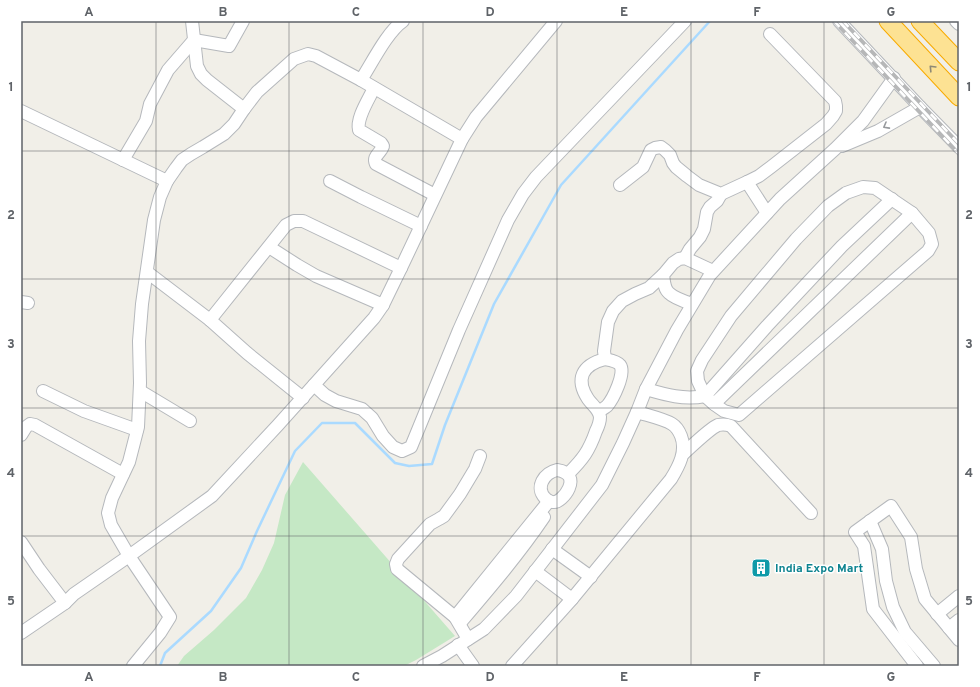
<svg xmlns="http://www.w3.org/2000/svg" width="980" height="687" viewBox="0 0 980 687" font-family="Overpass,sans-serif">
  <rect width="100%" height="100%" fill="#f1efe8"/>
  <!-- green -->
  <polygon fill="#c5e8c5" points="303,462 455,636 416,660 404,666 177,666 184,656 214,630 246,598 262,570 274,543 285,495"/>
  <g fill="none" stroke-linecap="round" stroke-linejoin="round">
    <!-- stream -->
    <polyline stroke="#aadaff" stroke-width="2.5" points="160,666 165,653 211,611 241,568 257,531 295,451 322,423 355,423 395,463 409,466 432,464 445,425 494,304 561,185 710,21"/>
    <defs>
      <g id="minor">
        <polyline points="192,21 197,66 201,74 207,80 244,109"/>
        <path d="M403,21c-16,11 -31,42 -42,59l101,59"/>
        <polyline points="839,21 920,107 959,147"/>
        <polyline points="956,21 959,24"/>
        <path d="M374,88c-5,11 -18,30 -15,42l22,13 2,3c-2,7 -11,10 -7,18l59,31"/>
        <polyline points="21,111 167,181 176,168 182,160 191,154 203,147 224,134 234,124 244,109 257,92 294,59 308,54 316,56 361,80"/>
        <polyline points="842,146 878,131 920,107"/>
        <polyline points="123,160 146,121 150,104 168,70 194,40 229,46 243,21"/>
        <polyline points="330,181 361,197 421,226"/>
        <polyline points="747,182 759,176 771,167 826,124 833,116 836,111 836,106 835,101 770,34"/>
        <polyline points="620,185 643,167 651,150 655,148 661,147 665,150 670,155 673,163 676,167 687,176 699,185 721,194 747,182 767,213"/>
        <polygon points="863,187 875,188 912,213 929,233 932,244 928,251 739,415 724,411 714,404 705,396 698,381 697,371 702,360 731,316 796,239 828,206 846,193"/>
        <polyline points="269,247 297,265 316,276 383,305"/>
        <polyline points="685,258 690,249 700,237 704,229 707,212 710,207 717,201 721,194"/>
        <polyline points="147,272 210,320 247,353 303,398"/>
        <polyline points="21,302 28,303"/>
        <path d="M692,304c-6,-2 -18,-6 -23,-11 -5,-4 -5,-12 -6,-18l10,-12 6,-4 6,-1 28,13"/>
        <polyline points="210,320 286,225 294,221 303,221 401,268"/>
        <polyline points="314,385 325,395 336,401 362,409 372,418 383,436 393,447 402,451 411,447 459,330 508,220 523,194 536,177 685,21"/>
        <path d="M646,389c20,6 38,11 59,7l62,-70 75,-80 50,-47"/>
        <polyline points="43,391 84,411 137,430"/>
        <polyline points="140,391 190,421"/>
        <polyline points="714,404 912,213"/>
        <path d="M599,411c3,-1 5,-3 8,-5 6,-7 19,-33 13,-41 -3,-4 -10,-5 -15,-6"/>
        <polyline points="21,435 26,427 30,424 35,425 123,474"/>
        <path d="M683,454c9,-8 26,-25 35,-29 5,-1 8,-1 13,1l80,87"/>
        <path d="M557,470c28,4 5,34 -4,32 -3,0 -6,-2 -8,-4 -10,-11 -1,-25 12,-28z"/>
        <path d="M568,474c15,-15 21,-23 28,-43 2,-4 4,-9 4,-14 -1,-8 -7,-11 -12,-18 -13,-20 -6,-34 17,-40l-1,-8 4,-29 5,-11 9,-10 13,-7 14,-6 14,-13"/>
        <polyline points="870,521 882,549 886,581 893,607 905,632 934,666"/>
        <polyline points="21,542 39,569 65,603 74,594 129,556 212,496 278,425 374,318 383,305 401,268 462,139 476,117 556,21"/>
        <polyline points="552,549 591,577"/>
        <polyline points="535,571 572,599"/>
        <polyline points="937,614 959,596"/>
        <polyline points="455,617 397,569 396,564 398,559 430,524 439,519 444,516 460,494 475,469 480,456"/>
        <path d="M460,623c29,-34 59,-69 84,-106"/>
        <polyline points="949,628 959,620"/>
        <polyline points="21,633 65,603"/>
        <polyline points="468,639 455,617 549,501"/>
        <polyline points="458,645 473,666"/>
        <polyline points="133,666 160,633 170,617 129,556 111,525 108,513 112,498 129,462 138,427 140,383 139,341 142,304 154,220 160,197 167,181"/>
        <polyline points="423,666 442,656 484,629 516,596 602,485 623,443 637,412 646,389 677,330 710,275 780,199 835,149 863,121 894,78"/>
        <path d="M512,666l60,-67 99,-120c8,-13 16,-28 10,-43 -2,-5 -4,-9 -9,-12 -8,-5 -26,-9 -35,-12"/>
        <polyline points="917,666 873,609 864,546 855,532 891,506 911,537 916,569 925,599 959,640"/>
      </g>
      <g id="highway">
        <polyline points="888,21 959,97"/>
        <polyline points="920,21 959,62"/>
      </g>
    </defs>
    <!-- minor casing -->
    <use href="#minor" stroke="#b5b8bc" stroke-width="14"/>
    <!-- highway casing -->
    <use href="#highway" stroke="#f9ab00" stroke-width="19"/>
    <!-- minor -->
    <use href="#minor" stroke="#fff" stroke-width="12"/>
    <!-- highway -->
    <use href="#highway" stroke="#fde293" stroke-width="17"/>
    <defs>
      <g id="rail">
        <polyline points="834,21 959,154"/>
        <polyline points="843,21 959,144"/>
      </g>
    </defs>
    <!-- rail casing -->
    <use href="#rail" stroke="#b6b7b8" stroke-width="4"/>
    <!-- rail -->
    <use href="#rail" stroke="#fff" stroke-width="2.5" stroke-dasharray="8" stroke-linecap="butt"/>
  </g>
  <!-- one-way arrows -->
  <defs><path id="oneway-chevron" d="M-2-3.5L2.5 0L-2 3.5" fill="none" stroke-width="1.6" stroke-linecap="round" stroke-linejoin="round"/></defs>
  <use stroke="#8e8975" href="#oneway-chevron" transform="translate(932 68) rotate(-134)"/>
  <use stroke="#979a9d" href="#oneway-chevron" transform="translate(886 126) rotate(151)"/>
  <!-- grid -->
  <path fill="none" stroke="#5f6368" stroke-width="1" stroke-opacity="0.55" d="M156,21v645M289,21v645M423,21v645M557,21v645M691,21v645M824,21v645M21,151h938M21,279h938M21,408h938M21,536h938"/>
  <!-- icons -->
  <defs>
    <symbol id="building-square" viewBox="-11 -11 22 22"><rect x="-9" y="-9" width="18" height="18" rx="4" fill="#0f9aa8" stroke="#fff"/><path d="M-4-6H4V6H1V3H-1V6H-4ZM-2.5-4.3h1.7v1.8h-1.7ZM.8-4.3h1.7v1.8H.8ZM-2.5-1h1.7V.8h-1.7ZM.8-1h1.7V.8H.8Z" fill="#fff"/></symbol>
  </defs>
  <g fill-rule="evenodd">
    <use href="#building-square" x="750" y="557" width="22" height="22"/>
  </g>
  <g text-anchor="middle" stroke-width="3" stroke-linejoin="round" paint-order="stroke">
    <!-- culture labels -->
    <g font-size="12" font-weight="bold" fill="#0d838f" stroke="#fff" text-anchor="start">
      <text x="775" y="572">India Expo Mart</text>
    </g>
  </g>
  <!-- border -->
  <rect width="980" height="687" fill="none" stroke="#ffffff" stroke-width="44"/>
  <rect x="22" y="22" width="936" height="643" fill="none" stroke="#5f6368" stroke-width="1.5"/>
  <g font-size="13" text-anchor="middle" font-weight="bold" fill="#5f6368">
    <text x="89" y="16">A</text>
    <text x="223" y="16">B</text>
    <text x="356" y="16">C</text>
    <text x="490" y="16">D</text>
    <text x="624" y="16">E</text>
    <text x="757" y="16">F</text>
    <text x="891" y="16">G</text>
    <text x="11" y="91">1</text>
    <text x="969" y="91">1</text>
    <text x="11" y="219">2</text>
    <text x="969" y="219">2</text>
    <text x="11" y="348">3</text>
    <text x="969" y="348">3</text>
    <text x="11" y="477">4</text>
    <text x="969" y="477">4</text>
    <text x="11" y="605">5</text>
    <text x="969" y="605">5</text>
    <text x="89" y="681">A</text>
    <text x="223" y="681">B</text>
    <text x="356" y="681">C</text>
    <text x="490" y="681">D</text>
    <text x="624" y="681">E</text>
    <text x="757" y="681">F</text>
    <text x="891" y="681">G</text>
  </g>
</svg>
